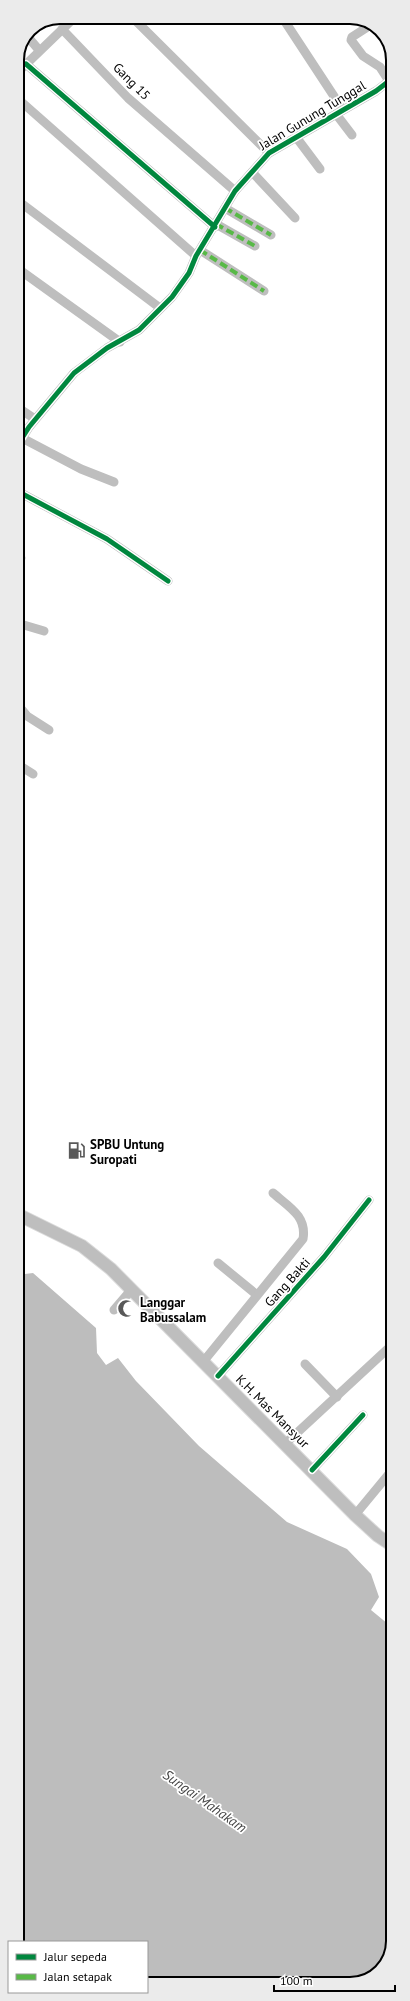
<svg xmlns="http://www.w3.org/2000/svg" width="410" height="2001" viewBox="0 0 410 2001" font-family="'PT Sans',sans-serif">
  <rect width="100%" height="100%" fill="#fff"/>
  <!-- water -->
  <polygon fill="#bdbdbd" points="33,1273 96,1328 97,1353 106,1365 118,1358 136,1381 199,1446 287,1522 347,1549 371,1574 379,1597 371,1610 388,1624 393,1624 393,1941 382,1969 356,1984 147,1984 147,1942 17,1942 17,1275"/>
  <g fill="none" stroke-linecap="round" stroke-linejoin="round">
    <defs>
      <polyline id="major" points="17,1214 82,1246 111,1269 355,1515 378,1536 393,1546"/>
    </defs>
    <!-- major casing -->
    <use href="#major" stroke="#dbdbdb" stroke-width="14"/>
    <!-- minor -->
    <g stroke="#bebebe" stroke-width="9">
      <polyline points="132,17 269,153"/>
      <polyline points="282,17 343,110"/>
      <polyline points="366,28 352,37 351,40 363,56 380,67 389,81"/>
      <polyline points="62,29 128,98 235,191"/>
      <polyline points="27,36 39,50"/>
      <polyline points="26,64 215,227"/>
      <polyline points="17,73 75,17"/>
      <polyline points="17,98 196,256"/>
      <polyline points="336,114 352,135"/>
      <polyline points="296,137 320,169"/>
      <polyline points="252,172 295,218"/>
      <polyline points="17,200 160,308"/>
      <polyline points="225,208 271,235"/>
      <polyline points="216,224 255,246"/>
      <polyline points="200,250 264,291"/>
      <polyline points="17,268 120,342"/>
      <polyline points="17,407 35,419"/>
      <polyline points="22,438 81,469 114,482"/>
      <polyline points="17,446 29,427 74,373 107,348 139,330 172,297 189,273 196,256 235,191 269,153 376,91 393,78"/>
      <polyline points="17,491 107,539 168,581"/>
      <polyline points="17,557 21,558"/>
      <polyline points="17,623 44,631"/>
      <polyline points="17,704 27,716 49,730"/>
      <polyline points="17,764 33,774"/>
      <polyline points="218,1263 257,1295"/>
      <polyline points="114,1310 132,1289"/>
      <path d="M203,1362l100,-123c4,-23 -14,-32 -30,-46"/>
      <polyline points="305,1364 337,1397"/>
      <polyline points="218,1376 324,1257 369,1200"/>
      <polyline points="286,1443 393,1344"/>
      <polyline points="312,1470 363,1415"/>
      <polyline points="355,1515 393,1469"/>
    </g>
    <!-- major -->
    <use href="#major" stroke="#bebebe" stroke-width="12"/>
    <!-- quiet -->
    <g stroke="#58b947" stroke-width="4" stroke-dasharray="8 4" stroke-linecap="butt">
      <polyline points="225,208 271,235"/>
      <polyline points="216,224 255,246"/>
      <polyline points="200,250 264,291"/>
    </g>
    <defs>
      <g id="cycleway">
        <polyline points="26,64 215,227"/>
        <polyline points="17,446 29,427 74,373 107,348 139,330 172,297 189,273 196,256 235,191 269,153 376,91 393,78"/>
        <polyline points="17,491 107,539 168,581"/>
        <polyline points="218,1376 324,1257 369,1200"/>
        <polyline points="312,1470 363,1415"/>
      </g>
    </defs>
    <!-- cycleway casing -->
    <use href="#cycleway" stroke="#fff" stroke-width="8"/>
    <!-- cycleway -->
    <use href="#cycleway" stroke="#00873e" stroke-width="5"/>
  </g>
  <!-- icons -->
  <defs>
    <symbol id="fuel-bare" viewBox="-9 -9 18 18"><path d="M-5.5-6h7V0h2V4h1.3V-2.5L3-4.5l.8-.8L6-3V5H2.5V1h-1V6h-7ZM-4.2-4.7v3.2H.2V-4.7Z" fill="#595959" stroke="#fff" stroke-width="2.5" paint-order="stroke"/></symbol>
    <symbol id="mosque-bare" viewBox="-9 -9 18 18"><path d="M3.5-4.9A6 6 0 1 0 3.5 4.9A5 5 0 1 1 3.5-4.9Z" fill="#595959" stroke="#fff" stroke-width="2.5" paint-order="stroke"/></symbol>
  </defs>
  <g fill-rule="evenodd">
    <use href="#fuel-bare" x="64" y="1138" width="25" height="25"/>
    <use href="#mosque-bare" x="114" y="1296" width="25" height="25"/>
  </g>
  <g text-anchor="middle" stroke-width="3.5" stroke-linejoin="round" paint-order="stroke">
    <!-- street labels -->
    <g font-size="13" fill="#000" stroke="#fff">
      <text transform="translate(132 81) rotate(45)" y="5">Gang 15</text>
      <text transform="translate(312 115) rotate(-31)" y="5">Jalan Gunung Tunggal</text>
      <text transform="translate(287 1282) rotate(-48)" y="5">Gang Bakti</text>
      <text transform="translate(273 1411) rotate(45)" y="5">K.H. Mas Mansyur</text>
    </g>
    <!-- poi labels -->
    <g font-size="13" font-weight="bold" fill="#000" stroke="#fff" text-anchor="start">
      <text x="90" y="1149">SPBU Untung<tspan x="90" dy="15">Suropati</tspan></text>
      <text x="140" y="1307">Langgar<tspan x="140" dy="15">Babussalam</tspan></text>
    </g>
    <!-- water labels -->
    <g font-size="14" font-style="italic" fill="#424242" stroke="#fff">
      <text transform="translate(205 1801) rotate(35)" y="5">Sungai Mahakam</text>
    </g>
  </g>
  <!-- crop -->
  <path d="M0 0H410V2001H0ZM60 24H350A36 36 0 0 1 386 60V1941A36 36 0 0 1 350 1977H60A36 36 0 0 1 24 1941V60A36 36 0 0 1 60 24Z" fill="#ebebeb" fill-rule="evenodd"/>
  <path fill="none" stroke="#000" stroke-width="2" d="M60 24H350A36 36 0 0 1 386 60V1941A36 36 0 0 1 350 1977H60A36 36 0 0 1 24 1941V60A36 36 0 0 1 60 24Z"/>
  <!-- legend -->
  <rect x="8" y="1941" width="140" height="52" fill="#ffffff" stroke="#999999"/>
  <rect x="16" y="1954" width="20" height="6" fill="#00873e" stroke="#999999"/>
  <text x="44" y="1961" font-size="12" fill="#000000">Jalur sepeda</text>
  <rect x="16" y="1974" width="20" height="6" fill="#58b947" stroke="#999999"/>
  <text x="44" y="1981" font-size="12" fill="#000000">Jalan setapak</text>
  <!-- scale -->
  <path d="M274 1985v6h121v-6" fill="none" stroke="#000000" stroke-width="2"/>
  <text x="280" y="1985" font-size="12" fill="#000000" stroke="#ffffff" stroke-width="3" paint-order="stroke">100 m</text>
</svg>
